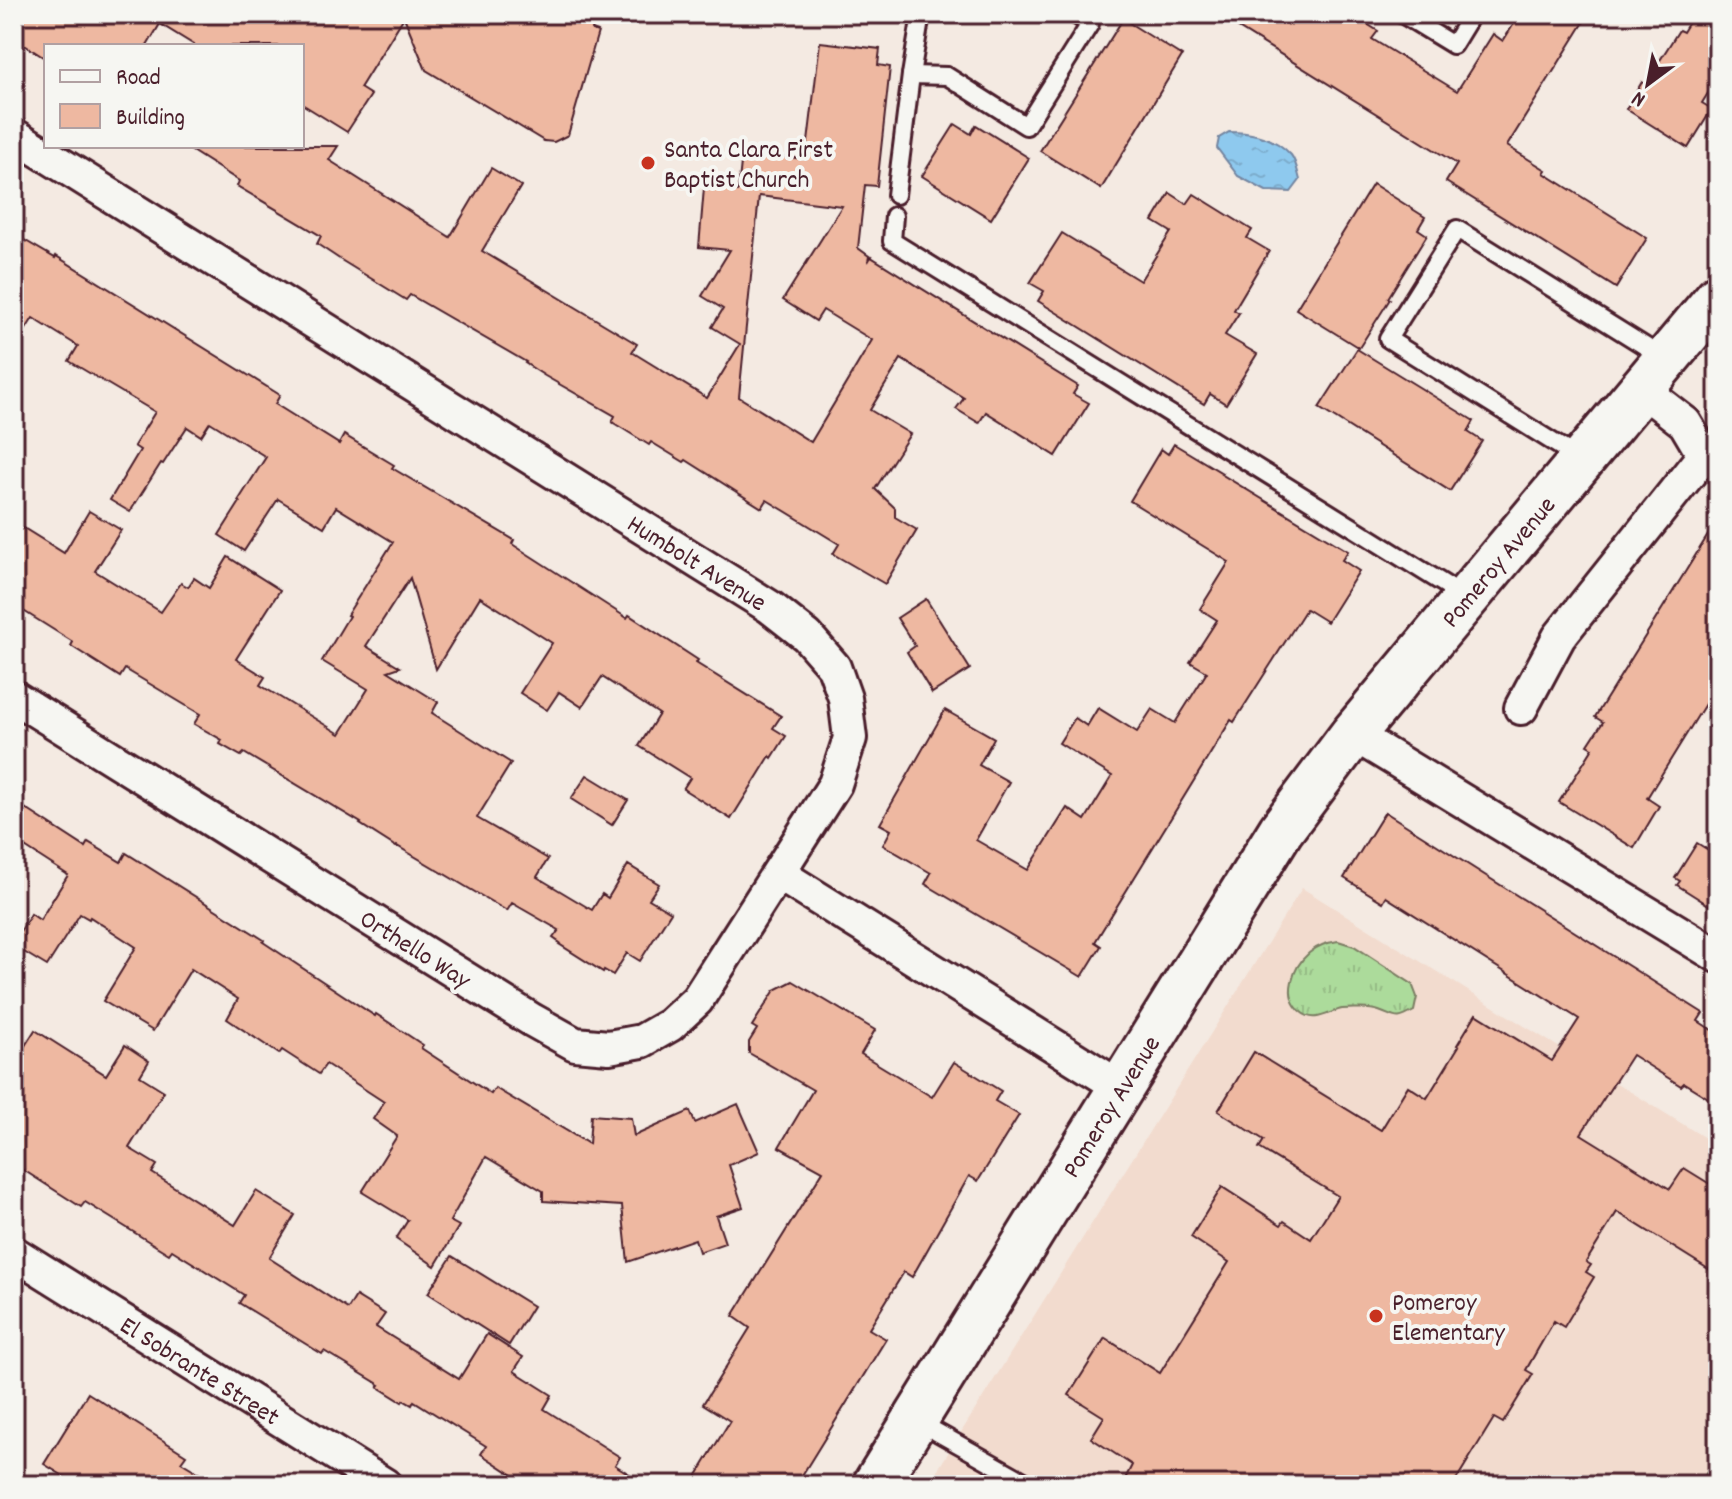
<svg xmlns="http://www.w3.org/2000/svg" width="1732" height="1499" viewBox="0 0 1732 1499" font-family="Dekko,sans-serif">
  <defs>
    <pattern id="grass-dots" width="8" height="8" patternUnits="userSpaceOnUse" patternTransform="scale(2)"><rect width="8" height="8" fill="#acdb9b"/><path d="M2 2h.1M6 6h.1" fill="none" stroke="#96bc86" stroke-width="1.8" stroke-linecap="round"/></pattern>
    <pattern id="park-tufts" width="24" height="20" patternUnits="userSpaceOnUse" patternTransform="scale(2)"><rect width="24" height="20" fill="#acdb9b"/><path d="M3 7l-1-3M5 7V3M7 7l1-3M15 17l-1-3M17 17v-4M19 17l1-3" fill="none" stroke="#96bc86"/></pattern>
    <pattern id="water-ripples" width="26" height="14" patternUnits="userSpaceOnUse" patternTransform="scale(2)"><rect width="26" height="14" fill="#8ec9ee"/><path d="M2 4q2-2 4 0t4 0M15 11q2-2 4 0t4 0" fill="none" stroke="#7caccc"/></pattern>
  </defs>
  <rect width="100%" height="100%" fill="#f4eae2"/>
  <filter id="ink" filterUnits="userSpaceOnUse"><feTurbulence type="fractalNoise" baseFrequency=".0125" numOctaves="2"/><feDisplacementMap in="SourceGraphic" scale="16" xChannelSelector="R" yChannelSelector="G"/><feConvolveMatrix kernelMatrix="1 2 1 2 8 2 1 2 1" color-interpolation-filters="sRGB"/></filter>
  <g filter="url(#ink)">
    <!-- built -->
    <polygon fill="#f2dbce" points="1302,888 1718,1146 1718,1485 928,1485"/>
    <!-- grass -->
    <polygon fill="url(#grass-dots)" stroke="#7b7d63" stroke-width="2" points="1718,1454 1718,1485 1699,1485"/>
    <!-- park -->
    <path fill="url(#park-tufts)" stroke="#7b7d63" stroke-width="2" d="M1338,941l16,5 58,38 5,13 -3,14c-19,11 -17,6 -35,0 -9,-3 -27,-3 -37,-2 -14,3 -27,15 -41,3 -19,-16 -8,-45 8,-59 9,-8 18,-10 29,-12z"/>
    <!-- water -->
    <path fill="url(#water-ripples)" stroke="#7385a0" stroke-width="2" d="M1229,132c22,0 46,5 62,23 5,6 7,18 9,25l-9,12 -25,-1 -28,-15 -21,-28 2,-10z"/>
    <!-- building -->
    <g fill="#eeb8a1" stroke="#4a1f2b" stroke-width="2" fill-rule="evenodd">
      <polygon points="14,14 597,14 592,30 598,32 568,135 554,142 544,141 426,70 404,17 360,88 371,95 347,132 302,104 302,46 196,46 160,24 147,46 46,46 46,59 26,46 14,46"/>
      <polygon points="1216,14 1351,14 1378,31 1372,39 1457,91 1493,34 1503,41 1520,14 1589,14 1507,146 1546,170 1544,173 1647,238 1616,288 1446,182 1457,164"/>
      <polygon points="1694,14 1718,14 1718,77 1702,103 1712,109 1688,148 1626,109 1642,82 1645,84 1679,30 1683,32"/>
      <polygon points="1123,19 1182,56 1101,189 1040,151"/>
      <path d="M820,42l60,7 -2,16 12,2 -13,119 -12,-1 -7,63 11,8 -1,6 3,-5 207,129 -5,8 16,9 -33,53 -70,-44 -7,11 -23,-14 8,-11 -63,-39 -31,51 40,24 -35,55 20,19v9l22,13 -32,54 -52,-30 6,-10 -72,-44 -5,8 -76,-48 -2,2 -33,-20 -2,3 -37,-23 3,-6 -70,-40 -20,-13 1,-1 -116,-67 -4,5 -65,-40 -24,-16 4,-8 -84,-50 2,-5 -55,-35h154l-9,14 121,77 41,-69 30,18 -39,65 155,93 -5,8 75,46 33,-54 -28,-17 11,-18 -21,-13 28,-46 -31,-3 5,-59 34,3 4,-38 64,6zM759,196l83,10 -59,94 33,21 7,-11 49,30 -61,102 -72,-45z"/>
      <polygon points="955,124 971,134 976,125 1029,158 991,219 922,176"/>
      <polygon points="1373,184 1425,217 1418,229 1427,235 1388,298 1390,299 1359,348 1296,309"/>
      <polygon points="1170,193 1187,204 1194,194 1252,230 1247,238 1269,251 1234,310 1239,313 1225,335 1257,354 1226,404 1210,394 1204,404 1038,301 1044,291 1030,283 1062,233 1140,281 1171,232 1153,221"/>
      <polygon points="14,234 55,258 56,256 280,395 275,404 339,444 344,435 394,465 392,468 514,540 512,544 627,618 629,615 698,660 696,663 781,716 773,728 786,736 772,758 770,756 731,819 683,789 690,778 639,746 659,714 602,677 582,707 559,692 547,710 520,693 552,643 480,597 436,669 410,578 366,646 400,667 388,671 438,702 432,713 511,763 477,818 548,859 537,877 592,910 602,894 608,898 628,865 659,884 649,899 671,912 640,961 627,953 613,975 604,970 603,972 559,944 560,943 553,938 559,930 512,903 507,911 397,846 396,847 360,824 361,823 244,753 241,756 220,744 222,740 194,724 200,714 125,669 120,677 71,646 73,642 14,605 14,522 64,553 89,511 121,530 95,571 161,612 181,583 188,587 194,578 209,588 228,557 280,590 236,659 265,677 260,685 340,734 368,689 322,661 349,616 347,615 393,542 336,507 324,527 278,499 244,551 219,535 240,502 238,501 266,457 210,422 201,436 187,427 163,464 161,463 130,512 110,500 140,450 134,446 155,412 69,361 78,346 33,318 14,348"/>
      <polygon points="1357,349 1474,421 1468,432 1482,441 1450,491 1319,408"/>
      <polygon points="1174,444 1222,473 1221,474 1348,551 1342,560 1359,571 1327,622 1306,609 1234,722 1231,720 1095,942 1101,946 1082,977 925,884 931,873 883,845 891,830 880,824 945,710 994,738 979,765 1009,782 976,840 1028,870 1067,808 1085,820 1112,776 1059,743 1075,718 1087,726 1098,708 1137,732 1152,709 1175,723 1207,672 1190,662 1217,620 1200,609 1229,562 1130,501 1161,449 1168,454"/>
      <polygon points="1718,519 1718,683 1647,798 1659,806 1634,848 1559,802 1593,748 1588,745 1603,722 1595,717"/>
      <polygon points="926,599 970,669 932,693 907,652 915,646 897,618"/>
      <polygon points="587,775 628,800 612,825 571,799"/>
      <polygon points="14,801 85,847 88,842 121,862 126,853 264,940 263,942 375,1016 376,1014 423,1045 421,1048 491,1094 495,1088 589,1144 591,1115 631,1118 634,1136 690,1111 695,1123 738,1104 759,1152 729,1165 743,1207 716,1216 725,1243 699,1252 695,1239 628,1262 622,1206 543,1201 543,1191 486,1157 450,1221 459,1226 435,1266 396,1239 408,1220 362,1192 397,1136 373,1119 384,1102 326,1064 319,1074 282,1050 279,1054 227,1019 238,999 191,969 153,1031 103,1001 136,947 90,917 89,919 80,914 47,966 14,946 14,942 31,914 40,920 68,875 14,840"/>
      <polygon points="1385,812 1703,1013 1698,1021 1718,1034 1718,1104 1684,1083 1681,1086 1632,1055 1581,1134 1670,1189 1684,1168 1718,1189 1718,1275 1617,1212 1586,1262 1591,1265 1586,1272 1594,1277 1564,1327 1554,1321 1526,1370 1533,1374 1503,1423 1494,1418 1453,1485 1122,1485 1132,1465 1091,1438 1104,1417 1069,1395 1105,1338 1160,1373 1229,1262 1191,1237 1222,1187 1281,1225 1284,1221 1311,1239 1338,1196 1259,1148 1264,1140 1218,1111 1254,1052 1381,1130 1408,1086 1427,1098 1459,1046 1457,1045 1476,1014 1552,1061 1579,1019 1386,897 1383,902 1344,878"/>
      <polygon points="1697,843 1718,856 1718,911 1677,885 1680,881 1675,878"/>
      <polygon points="793,981 875,1030 861,1054 932,1097 954,1062 1001,1091 995,1101 1019,1115 978,1181 969,1176 912,1277 904,1272 869,1329 886,1339 796,1485 691,1485 730,1421 703,1404 750,1328 733,1316 823,1171 779,1147 813,1090 749,1053 749,1042 757,1029 752,1026 775,990"/>
      <polygon points="35,1030 106,1075 125,1045 149,1061 140,1076 164,1091 129,1148 157,1165 152,1173 235,1225 256,1191 295,1215 269,1258 348,1309 356,1296 385,1314 376,1327 459,1379 487,1334 523,1357 514,1371 552,1395 544,1409 620,1457 615,1465 647,1485 528,1485 481,1454 486,1446 414,1401 412,1405 403,1400 402,1402 378,1387 380,1385 324,1351 322,1354 239,1303 244,1295 172,1250 169,1254 85,1202 81,1207 14,1164 14,1063"/>
      <polygon points="452,1256 533,1306 509,1345 428,1293"/>
      <polygon points="88,1393 186,1455 181,1462 219,1485 78,1485 44,1464"/>
    </g>
    <g fill="none" stroke-linecap="round" stroke-linejoin="round">
      <defs>
        <g id="lane">
          <polyline points="1402,14 1453,45 1472,14"/>
          <polyline points="911,75 947,76 1026,126 1090,24 1074,14"/>
          <polyline points="896,195 911,75 921,14"/>
          <polyline points="894,216 892,241 1465,597"/>
          <polyline points="1580,459 1388,339 1457,229 1664,358"/>
          <polyline points="917,1421 1031,1485"/>
        </g>
        <g id="street">
          <path id="s1" d="M14,135l756,472 37,29 27,31 11,31 5,40 -15,46 -138,216 -27,25 -28,16 -33,6 -34,-3 -43,-24 -518,-323"/>
          <polyline points="1521,708 1559,637 1704,455 1685,423 1641,389"/>
          <polyline points="1353,734 1718,956"/>
          <polyline points="779,874 1122,1088"/>
          <path id="s2" d="M14,1253l371,232"/>
        </g>
        <g id="secondary">
          <path id="s3" d="M875,1485l406,-655 72,-96 365,-437"/>
        </g>
      </defs>
      <!-- lane casing -->
      <use href="#lane" stroke="#4a1f2b" stroke-width="22"/>
      <!-- street casing -->
      <use href="#street" stroke="#4a1f2b" stroke-width="38"/>
      <!-- secondary casing -->
      <use href="#secondary" stroke="#4a1f2b" stroke-width="50"/>
      <!-- lane -->
      <use href="#lane" stroke="#f6f6f2" stroke-width="16"/>
      <!-- street -->
      <use href="#street" stroke="#f6f6f2" stroke-width="32"/>
      <!-- secondary -->
      <use href="#secondary" stroke="#f6f6f2" stroke-width="44"/>
    </g>
  </g>
  <!-- markers -->
  <g fill="#c8321e" stroke="#f6f6f2" stroke-width="3">
    <circle cx="648" cy="163" r="8"/>
    <circle cx="1376" cy="1316" r="8"/>
  </g>
  <g text-anchor="middle" stroke-width="8" stroke-linejoin="round" paint-order="stroke">
    <!-- poi labels -->
    <g font-size="26" fill="#4a1f2b" stroke="#f6f6f2" text-anchor="start">
      <text x="664" y="157">Santa Clara First<tspan x="664" dy="30">Baptist Church</tspan></text>
      <text x="1392" y="1310">Pomeroy<tspan x="1392" dy="30">Elementary</tspan></text>
    </g>
    <!-- street labels -->
    <g font-size="26" fill="#4a1f2b" stroke="#f6f6f2">
      <text dy="9" stroke="none"><textPath href="#s3" startOffset="1116">Pomeroy Avenue</textPath></text>
      <text dy="9" stroke="none"><textPath href="#s1" startOffset="806">Humbolt Avenue</textPath></text>
      <text transform="translate(416 948) rotate(32)" y="9">Orthello Way</text>
      <text dy="9" stroke="none"><textPath href="#s3" startOffset="446">Pomeroy Avenue</textPath></text>
      <text dy="9" stroke="none"><textPath href="#s2" startOffset="220">El Sobrante Street</textPath></text>
    </g>
  </g>
  <!-- margin -->
  <rect width="1732" height="1499" fill="none" stroke="#f6f6f2" stroke-width="48"/>
  <rect x="24" y="24" width="1684" height="1451" fill="none" stroke="#4a1f2b" stroke-width="3" filter="url(#ink)"/>
  <!-- legend -->
  <rect x="44" y="44" width="260" height="104" fill="#f6f6f2" stroke="#b1a0a2" stroke-width="2"/>
  <rect x="60" y="70" width="40" height="12" fill="#f6f6f2" stroke="#b1a0a2" stroke-width="2"/>
  <text x="116" y="84" font-size="24" fill="#4a1f2b">Road</text>
  <rect x="60" y="104" width="40" height="24" fill="#eeb8a1" stroke="#b1a0a2" stroke-width="2"/>
  <text x="116" y="124" font-size="24" fill="#4a1f2b">Building</text>
  <!-- north arrow -->
  <g transform="translate(1648 84) rotate(212)" stroke="#f6f6f2" stroke-width="6" paint-order="stroke">
  <path d="M0-6L14 30L0 20L-14 30Z" fill="#4a1f2b"/>
  <text y="-12" font-size="22" font-weight="bold" text-anchor="middle" fill="#4a1f2b">N</text>
  </g>
</svg>
